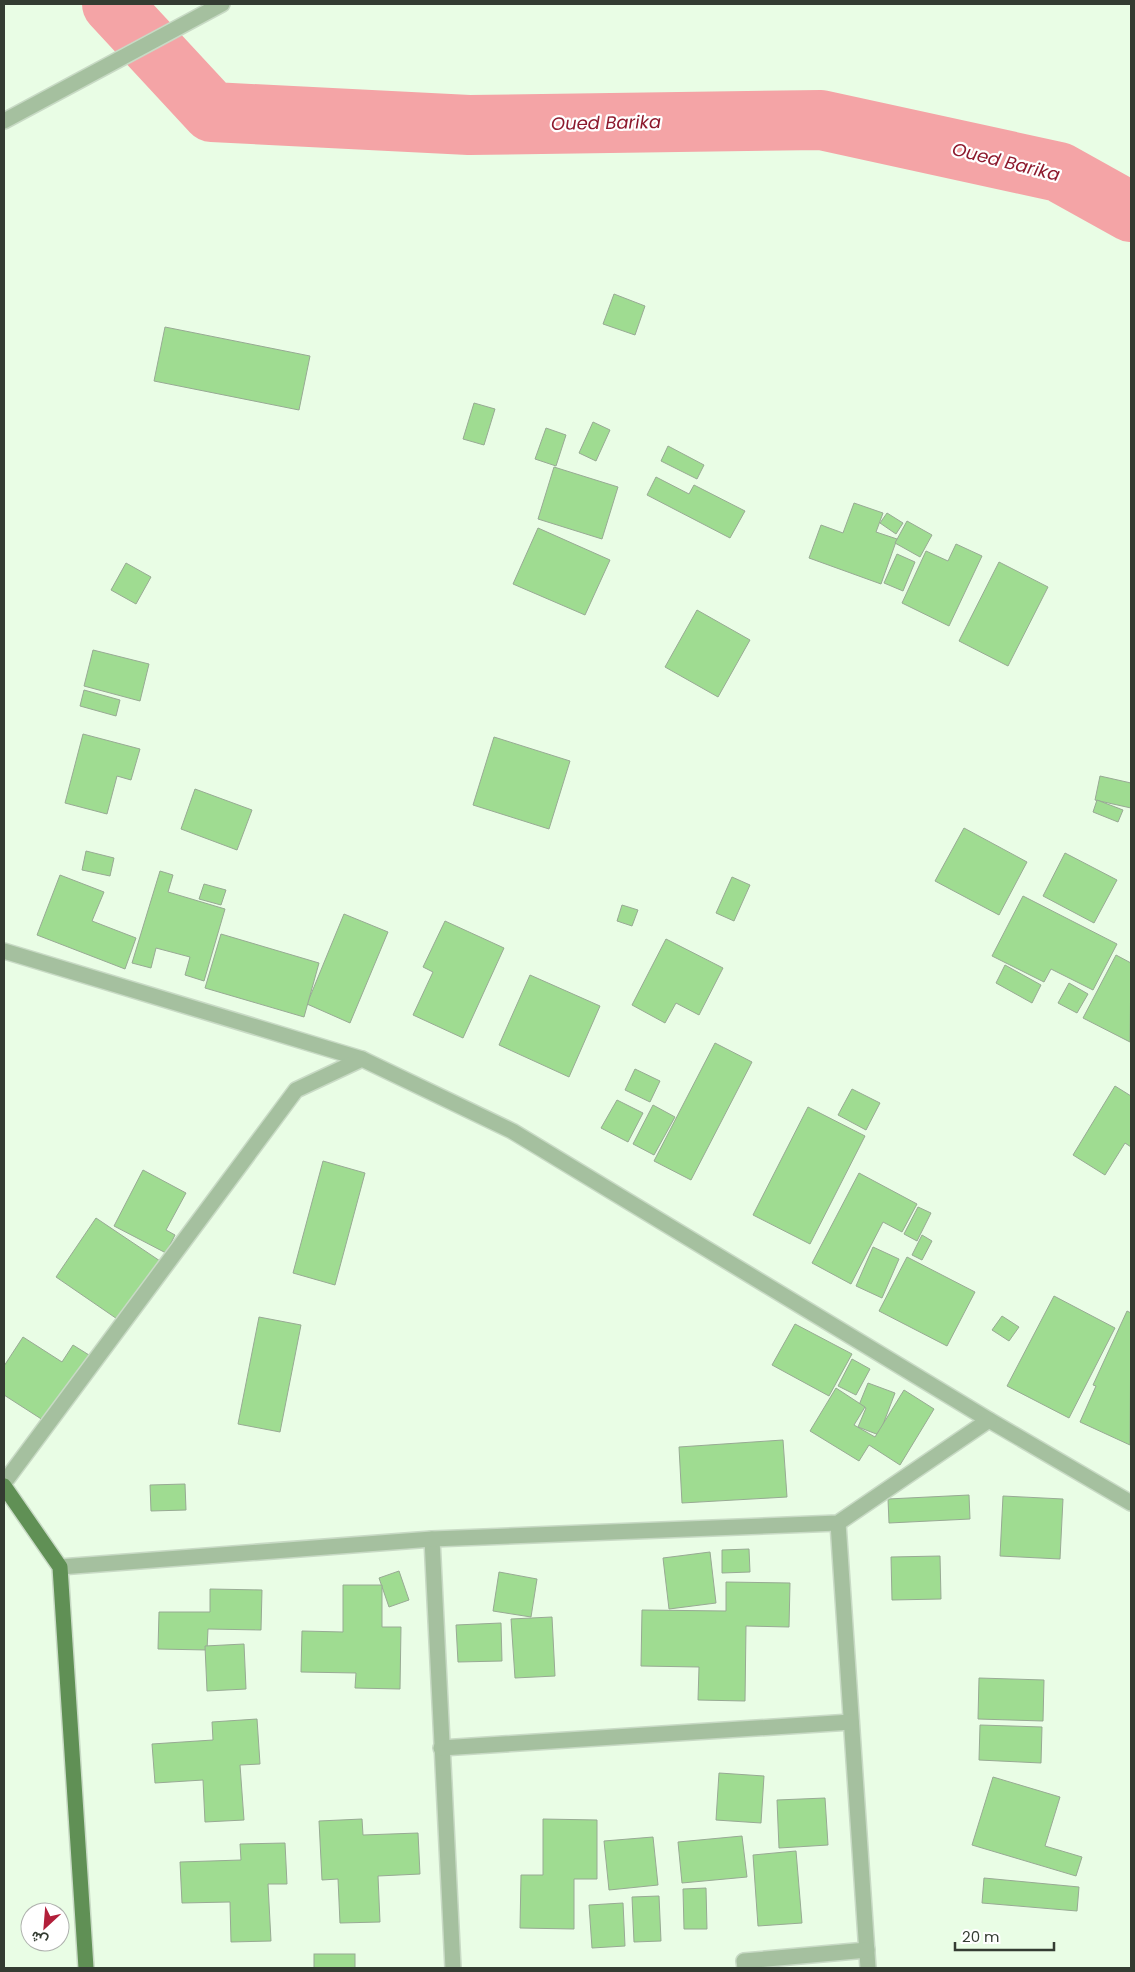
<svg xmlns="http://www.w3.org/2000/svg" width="1135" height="1972" viewBox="0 0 1135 1972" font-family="Poppins,Vazirmatn,sans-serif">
  <rect width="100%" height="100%" fill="#e9fde5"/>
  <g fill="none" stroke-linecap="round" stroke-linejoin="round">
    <!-- river -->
    <polyline stroke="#f4a4a6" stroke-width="60" points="112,4 212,112 469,125 821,120 1059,172 1131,212"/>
  </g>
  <!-- building -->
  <g fill="#9fdc91" stroke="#98aa94">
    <polygon points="614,294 645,306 635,335 603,324"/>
    <polygon points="165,327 310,356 299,410 154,381"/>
    <polygon points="474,403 495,409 484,445 463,439"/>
    <polygon points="593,422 610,430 596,461 579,453"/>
    <polygon points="546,428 566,435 556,466 535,459"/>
    <polygon points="668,446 704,465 697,479 661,461"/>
    <polygon points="554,467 618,487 602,539 538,519"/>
    <polygon points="656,477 689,494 694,485 745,511 730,538 647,495"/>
    <polygon points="854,503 883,513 876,532 897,539 881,584 809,558 821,525 843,533"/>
    <polygon points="887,513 903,523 896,534 880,523"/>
    <polygon points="907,521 932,535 920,557 895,543"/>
    <polygon points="538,528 610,560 585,615 513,584"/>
    <polygon points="956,544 982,556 949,626 902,603 926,551 948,561"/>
    <polygon points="897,554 915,562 903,591 884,583"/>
    <polygon points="999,562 1048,587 1008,666 959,641"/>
    <polygon points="126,563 151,577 136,604 111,590"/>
    <polygon points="697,610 750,640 718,697 665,667"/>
    <polygon points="93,650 149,664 140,701 84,686"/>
    <polygon points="84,690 120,700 116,716 80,706"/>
    <polygon points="83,734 140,749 131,780 117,776 107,814 65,803"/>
    <polygon points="494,737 570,761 549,829 473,805"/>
    <polygon points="1100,776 1131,783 1131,808 1095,800"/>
    <polygon points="195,789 252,810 237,850 181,829"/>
    <polygon points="1097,800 1123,810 1118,822 1093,812"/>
    <polygon points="964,828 1027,862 999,915 935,881"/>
    <polygon points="86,851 114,858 110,876 82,870"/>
    <polygon points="1065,853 1117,880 1094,923 1043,896"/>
    <polygon points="160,871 173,875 168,892 225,909 204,981 185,975 190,957 156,948 151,968 132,963"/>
    <polygon points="60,875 104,892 92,921 136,938 125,969 37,935"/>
    <polygon points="732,877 750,885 734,921 716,913"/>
    <polygon points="204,884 226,890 221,905 199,899"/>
    <polygon points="1023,896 1117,944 1093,990 1051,969 1044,982 992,956"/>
    <polygon points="622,905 638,910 632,926 617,921"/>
    <polygon points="344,914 388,932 350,1023 307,1004"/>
    <polygon points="445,921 504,948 463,1038 413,1015 433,972 423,967"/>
    <polygon points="221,934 319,963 304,1017 205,988"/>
    <polygon points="666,939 723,968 699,1015 676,1003 665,1023 632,1005"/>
    <polygon points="1116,955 1131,963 1130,1042 1083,1018"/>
    <polygon points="1005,965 1041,985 1032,1003 996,983"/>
    <polygon points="530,975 600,1006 569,1077 499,1045"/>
    <polygon points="1069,983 1088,994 1077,1013 1058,1003"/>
    <polygon points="715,1043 752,1062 691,1180 654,1161"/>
    <polygon points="635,1069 660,1081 650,1102 625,1090"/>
    <polygon points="1115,1086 1131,1096 1131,1147 1125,1143 1105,1175 1073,1155"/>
    <polygon points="852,1089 880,1103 866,1130 838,1115"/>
    <polygon points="617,1100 643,1113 628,1142 601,1128"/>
    <polygon points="653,1105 675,1117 654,1155 633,1144"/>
    <polygon points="808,1107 865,1136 810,1244 753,1215"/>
    <polygon points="323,1161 365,1173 335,1285 293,1273"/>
    <polygon points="143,1170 186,1193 166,1230 175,1235 166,1253 114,1226"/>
    <polygon points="859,1173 917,1204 902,1232 883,1222 851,1284 812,1263"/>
    <polygon points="918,1207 931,1213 917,1241 904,1234"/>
    <polygon points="96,1218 163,1263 123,1323 56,1277"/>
    <polygon points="922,1235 932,1241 922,1260 912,1255"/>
    <polygon points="873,1247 899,1259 882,1298 856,1286"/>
    <polygon points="907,1257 975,1292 947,1346 879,1311"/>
    <polygon points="1054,1296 1115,1328 1069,1418 1007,1386"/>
    <polygon points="1127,1311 1131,1313 1130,1445 1080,1422 1096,1386 1093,1385"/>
    <polygon points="1002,1316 1019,1327 1009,1341 992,1330"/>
    <polygon points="259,1317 301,1325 280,1432 238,1424"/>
    <polygon points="795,1324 852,1354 829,1396 772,1365"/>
    <polygon points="23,1337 62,1362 73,1345 89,1355 46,1422 4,1395 4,1366"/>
    <polygon points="852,1359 870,1369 856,1395 838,1386"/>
    <polygon points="868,1383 895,1393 879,1435 858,1427 866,1408 859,1405"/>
    <polygon points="836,1388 865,1407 854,1425 875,1437 904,1390 934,1409 900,1465 869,1445 859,1461 810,1431"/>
    <polygon points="783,1440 787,1497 682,1503 679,1447"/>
    <polygon points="185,1484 186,1510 151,1511 150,1485"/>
    <polygon points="969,1495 970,1519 889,1523 888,1499"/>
    <polygon points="1003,1496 1063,1499 1060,1559 1000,1556"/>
    <polygon points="749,1549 750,1572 722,1573 722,1550"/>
    <polygon points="710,1552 716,1603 669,1609 663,1558"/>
    <polygon points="940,1556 941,1599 892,1600 891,1557"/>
    <polygon points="399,1571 409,1600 389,1607 379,1578"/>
    <polygon points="499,1572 537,1579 531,1617 493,1611"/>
    <polygon points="726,1582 790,1583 789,1627 746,1626 745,1701 698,1700 699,1667 641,1666 642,1610 726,1611"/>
    <polygon points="343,1585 382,1585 382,1627 401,1627 400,1689 355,1688 356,1673 301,1672 302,1631 343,1632"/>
    <polygon points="210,1589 262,1590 261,1630 208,1629 207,1650 158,1649 159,1612 210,1612"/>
    <polygon points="552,1617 555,1676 515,1678 511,1619"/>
    <polygon points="501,1623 502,1661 458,1662 456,1625"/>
    <polygon points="244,1644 246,1689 207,1691 205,1646"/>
    <polygon points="979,1678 1044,1680 1043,1721 978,1719"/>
    <polygon points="257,1719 260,1764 240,1765 244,1820 205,1822 203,1780 155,1783 152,1744 213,1740 212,1722"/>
    <polygon points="980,1725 1042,1727 1041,1763 979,1760"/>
    <polygon points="719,1773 764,1776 761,1823 716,1820"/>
    <polygon points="993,1777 1060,1797 1045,1846 1082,1857 1076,1876 972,1845"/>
    <polygon points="825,1798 828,1845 779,1848 777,1800"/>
    <polygon points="362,1819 363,1835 418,1833 420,1874 378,1876 380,1922 340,1923 338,1879 322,1880 319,1821"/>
    <polygon points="543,1819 597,1820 597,1879 574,1879 574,1929 520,1928 521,1875 543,1875"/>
    <polygon points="742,1836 747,1877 682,1883 678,1842"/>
    <polygon points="653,1837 658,1885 609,1890 604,1841"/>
    <polygon points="285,1843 287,1884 268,1884 271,1941 231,1942 230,1902 182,1903 180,1862 241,1860 240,1844"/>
    <polygon points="796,1851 802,1923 758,1926 753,1855"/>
    <polygon points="984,1878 1079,1887 1077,1911 982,1903"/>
    <polygon points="706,1888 707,1929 684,1929 683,1889"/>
    <polygon points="659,1896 661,1941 634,1942 632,1897"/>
    <polygon points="623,1903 625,1946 592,1948 589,1905"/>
    <rect x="314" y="1954" width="41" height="14"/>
  </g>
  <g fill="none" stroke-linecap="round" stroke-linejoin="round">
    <defs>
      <g id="minor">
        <polyline points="4,121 222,4"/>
        <polyline points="4,951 362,1059 512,1131 989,1420 1131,1503"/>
        <polyline points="4,1483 296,1090 362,1059"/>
        <polyline points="838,1523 868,1968"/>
        <polyline points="432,1539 453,1968"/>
        <polyline points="60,1567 432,1539 838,1523 989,1420"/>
        <polyline points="441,1748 851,1722"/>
        <polyline points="745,1968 744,1961 867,1950"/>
      </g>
      <polyline id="major" points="4,1486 60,1567 86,1968"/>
    </defs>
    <!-- minor casing -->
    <use href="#minor" stroke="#c8dac5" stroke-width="18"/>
    <!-- major casing -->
    <use href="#major" stroke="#c8dac5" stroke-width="18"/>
    <!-- minor -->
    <use href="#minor" stroke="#a5c09f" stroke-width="15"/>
    <!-- major -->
    <use href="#major" stroke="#609055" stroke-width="15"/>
  </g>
  <g text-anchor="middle" stroke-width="4.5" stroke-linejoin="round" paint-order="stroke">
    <!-- water labels -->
    <g font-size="18" font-style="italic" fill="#8d1a2e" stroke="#fff">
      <text transform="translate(606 123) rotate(-1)" y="6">Oued Barika</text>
      <text transform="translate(1006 162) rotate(14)" y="6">Oued Barika</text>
    </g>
  </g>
  <!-- border -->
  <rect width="1135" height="1972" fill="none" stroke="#343c32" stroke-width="10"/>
  <!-- north arrow -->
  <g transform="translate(45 1927) rotate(206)"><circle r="24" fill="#ffffff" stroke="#aeb1ad"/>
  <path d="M0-4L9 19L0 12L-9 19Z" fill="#b21f3a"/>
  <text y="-8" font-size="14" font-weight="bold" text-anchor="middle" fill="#343c32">ش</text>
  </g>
  <!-- scale -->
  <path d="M955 1942v8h99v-8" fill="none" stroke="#343c32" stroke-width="2.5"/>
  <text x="962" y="1942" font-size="15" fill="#343c32" stroke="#ffffff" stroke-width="4" paint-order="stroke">20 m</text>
</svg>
